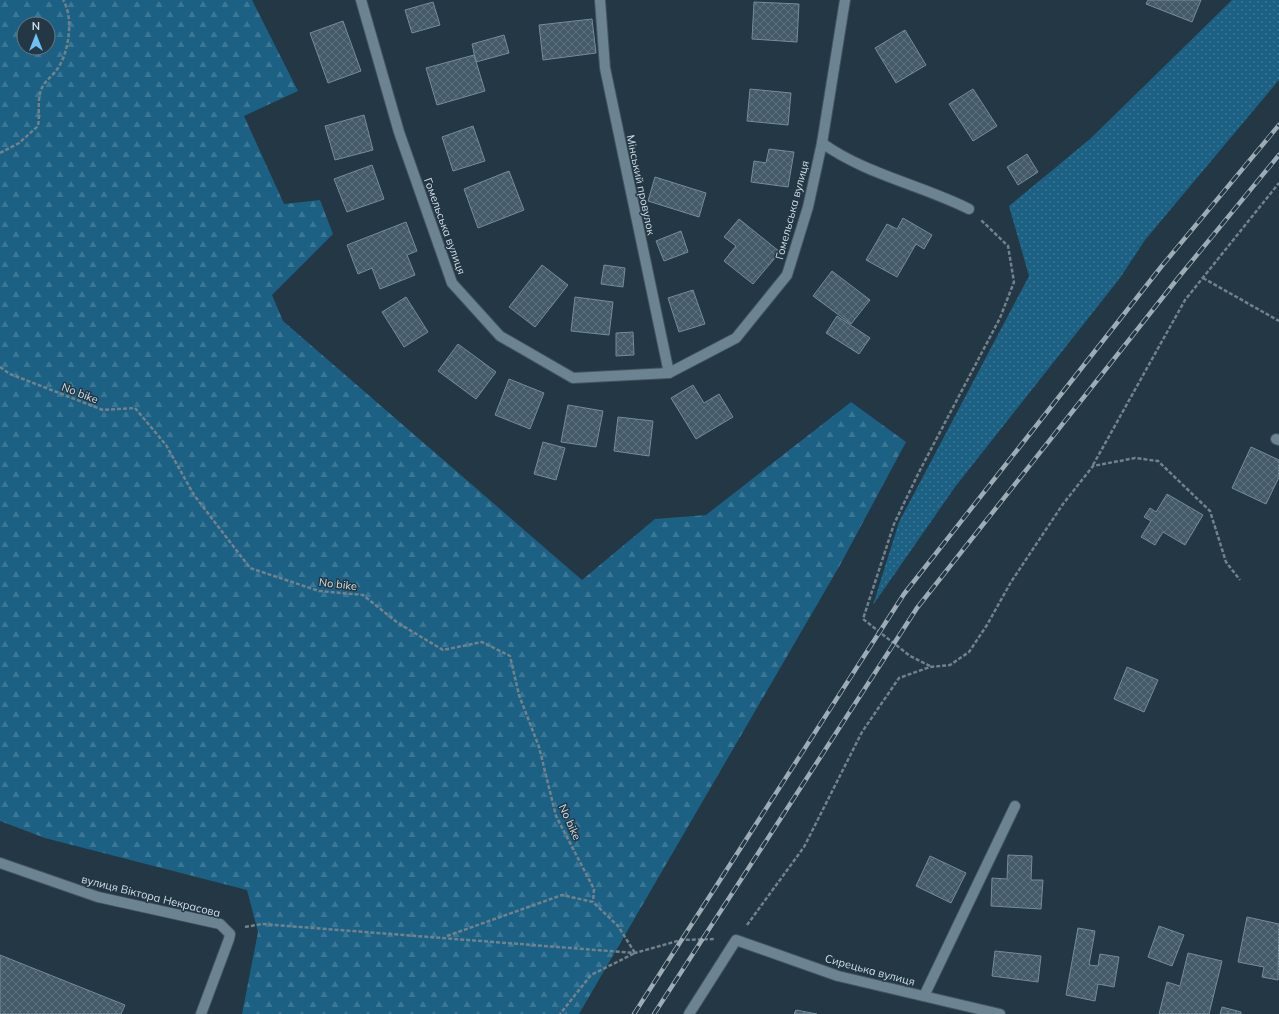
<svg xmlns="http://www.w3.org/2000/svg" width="1279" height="1014" viewBox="0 0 1279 1014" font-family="Mulish,sans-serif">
  <defs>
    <pattern id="grass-dots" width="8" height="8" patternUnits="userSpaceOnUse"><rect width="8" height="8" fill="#1c6184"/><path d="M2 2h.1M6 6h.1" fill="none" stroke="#3c7795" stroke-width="1.8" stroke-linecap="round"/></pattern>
    <pattern id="forest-firs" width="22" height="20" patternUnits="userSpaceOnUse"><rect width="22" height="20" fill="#1c6184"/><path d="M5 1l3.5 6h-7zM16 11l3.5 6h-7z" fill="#3c7795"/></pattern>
    <pattern id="building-cross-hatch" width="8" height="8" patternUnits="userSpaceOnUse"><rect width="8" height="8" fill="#445a68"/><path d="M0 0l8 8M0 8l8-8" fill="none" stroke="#5e717e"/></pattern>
  </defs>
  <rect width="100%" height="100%" fill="#233744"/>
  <!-- grass -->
  <polygon fill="url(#grass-dots)" points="1232,0 1279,0 1279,80 1145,240 1120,278 955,487 873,605 899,522 1029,276 1009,206 1090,139"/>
  <!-- forest -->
  <path fill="url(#forest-firs)" fill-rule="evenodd" d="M0,0h252l46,91 -54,25 40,88 36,-4 13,34 -61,61 11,26 299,259 73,-61 51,-4 145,-113 55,40 -66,123 -261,449h-337l16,-82 -11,-42 -202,-52 -45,-17zM24,24h24v24h-24z"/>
  <!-- building -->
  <g fill="url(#building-cross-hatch)" stroke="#758c9a">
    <polygon points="1148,0 1201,0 1192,22 1146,4"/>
    <polygon points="433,2 440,25 412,33 405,10"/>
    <polygon points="754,2 799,4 797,42 752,39"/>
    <polygon points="592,19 596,53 543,60 539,25"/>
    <polygon points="343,21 361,71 328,83 310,33"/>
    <polygon points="905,30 926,65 896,83 875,48"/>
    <polygon points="504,35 509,53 476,62 472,44"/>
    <polygon points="474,55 485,91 437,105 426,68"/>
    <polygon points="750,89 791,93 788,125 747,121"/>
    <polygon points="973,89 997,126 973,141 949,104"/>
    <polygon points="364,115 373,150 335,160 325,126"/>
    <polygon points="473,126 485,161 453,171 442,137"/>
    <polygon points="769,149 794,152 788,187 751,182 754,161 766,163"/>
    <polygon points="1027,154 1038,172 1018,185 1007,167"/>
    <polygon points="372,165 384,199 347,212 334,179"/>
    <polygon points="509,171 524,210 478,228 464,189"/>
    <polygon points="655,177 706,193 699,217 648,201"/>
    <polygon points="903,218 932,235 924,249 916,244 897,277 866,260 887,224 897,229"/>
    <polygon points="739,219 780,252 753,284 724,261 736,246 724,237"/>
    <polygon points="406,222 417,251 407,255 415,275 380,289 372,268 358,274 347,245"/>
    <polygon points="681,231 688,252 664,261 656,241"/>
    <polygon points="542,265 568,285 535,327 509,307"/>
    <polygon points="604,265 625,268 623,287 601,284"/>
    <polygon points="832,271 870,300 851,324 813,296"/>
    <polygon points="693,290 705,324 679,332 668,298"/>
    <polygon points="406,297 428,332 404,347 382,312"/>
    <polygon points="575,297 613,302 609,335 571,331"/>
    <polygon points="837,316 870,338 859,354 826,333"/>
    <polygon points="633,332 634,355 616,356 616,333"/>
    <polygon points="458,344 496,372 476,399 438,371"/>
    <polygon points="509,379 544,393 530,429 495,415"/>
    <polygon points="693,385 704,403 719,394 733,417 696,439 671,398"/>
    <polygon points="568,405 603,411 596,447 561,442"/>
    <polygon points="618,417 653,421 649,456 614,451"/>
    <polygon points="543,442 565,448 556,480 534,474"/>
    <polygon points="1251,447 1279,460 1279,477 1266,504 1232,488"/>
    <polygon points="1167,494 1203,515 1185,545 1163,532 1155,545 1141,537 1151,521 1144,517 1150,508 1156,512"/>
    <polygon points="1127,667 1158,680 1144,712 1114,699"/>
    <polygon points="1008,855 1032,856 1031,880 1043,880 1041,909 991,906 992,878 1007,879"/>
    <polygon points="930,856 966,873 951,903 916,886"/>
    <polygon points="1247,917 1279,924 1278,980 1262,977 1264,967 1238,962"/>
    <polygon points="1159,926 1184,935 1172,966 1148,957"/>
    <polygon points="1078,928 1095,931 1089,965 1098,966 1100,954 1119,957 1114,987 1098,984 1095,1001 1066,995"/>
    <polygon points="995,951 1041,956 1038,982 992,976"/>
    <polygon points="1188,953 1222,961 1209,1014 1159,1014 1167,982 1180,986"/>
    <polygon points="0,955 125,1005 121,1014 0,1014"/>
    <polygon points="1222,1007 1241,1012 1241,1014 1220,1014"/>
    <polygon points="796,1010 817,1014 794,1014"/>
  </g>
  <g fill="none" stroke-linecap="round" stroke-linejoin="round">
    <defs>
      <g id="minor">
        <polyline points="361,0 399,132 452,283 500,336 573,378 669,373 736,338 787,275 808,207 822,143 845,0"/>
        <polyline points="600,0 605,68 669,373"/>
        <path d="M822,143c43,31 99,42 147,66"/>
        <polyline points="1276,439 1279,440"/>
        <polyline points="0,863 98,897 220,924 230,934 229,939 201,1014"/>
        <polyline points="924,996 1015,806"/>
        <polyline points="689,1014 736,940 838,976 1000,1014"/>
      </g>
    </defs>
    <!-- minor casing -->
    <use href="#minor" stroke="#42545f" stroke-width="12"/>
    <!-- path -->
    <g stroke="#71828c" stroke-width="2.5" stroke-dasharray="4 2" stroke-linecap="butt">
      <path d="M0,153l19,-10 19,-17c2,-12 -1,-24 3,-36 3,-9 12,-14 17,-22 11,-16 16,-51 5,-68"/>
      <polyline points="1203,278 1279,321"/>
      <polyline points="0,367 10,374 103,410 135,408 166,445 194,495 250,568 319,591 363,595 398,623 443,650 482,642 510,656 519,695 539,747 556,816 594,889 593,902"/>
      <polyline points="1093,465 1185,300 1279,183"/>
      <polyline points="930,666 910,656 863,619 894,524 919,472 1000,318 1014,282 1008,246 981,220"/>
      <polyline points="747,925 804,847 862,732 899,678 930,667 950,665 969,652 987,625 1011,582 1063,504 1093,466 1135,458 1158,461 1210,511 1226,562 1240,580"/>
      <polyline points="245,927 262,924 635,953 681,940 715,939"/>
      <polyline points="447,936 562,895 593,902 618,926 635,953 591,975 560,1014"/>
    </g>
    <!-- minor -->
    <use href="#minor" stroke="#6c8391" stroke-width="10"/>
    <defs>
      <g id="rail">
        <polyline points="634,1014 904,594 1161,267 1279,125"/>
        <polyline points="654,1014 917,608 1178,278 1279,155"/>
      </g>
    </defs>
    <!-- rail casing -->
    <use href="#rail" stroke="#9eacb6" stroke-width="4.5"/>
    <!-- rail -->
    <use href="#rail" stroke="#233744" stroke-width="3" stroke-dasharray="9" stroke-linecap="butt"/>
  </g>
  <g text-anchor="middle" stroke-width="3" stroke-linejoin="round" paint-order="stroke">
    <!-- street labels -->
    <g font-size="11" fill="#d2dee6" stroke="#233744">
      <text transform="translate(641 185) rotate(78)" y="4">Мінський провулок</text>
      <text transform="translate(792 210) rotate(-75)" y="4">Гомельська вулиця</text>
      <text transform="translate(445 226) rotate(70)" y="4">Гомельська вулиця</text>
      <text transform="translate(80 393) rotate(21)" y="4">No bike</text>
      <text transform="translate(338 584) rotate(7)" y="4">No bike</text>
      <text transform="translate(570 822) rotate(66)" y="4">No bike</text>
      <text transform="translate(151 896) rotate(14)" y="4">вулиця Віктора Некрасова</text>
      <text transform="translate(870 970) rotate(15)" y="4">Сирецька вулиця</text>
    </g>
  </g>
  <!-- north arrow -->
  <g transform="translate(36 36)"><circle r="19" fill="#233744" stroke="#697a85"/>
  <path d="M0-3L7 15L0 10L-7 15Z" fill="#6ec2f3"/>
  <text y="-6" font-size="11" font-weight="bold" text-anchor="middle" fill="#d2dee6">N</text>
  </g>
</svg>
